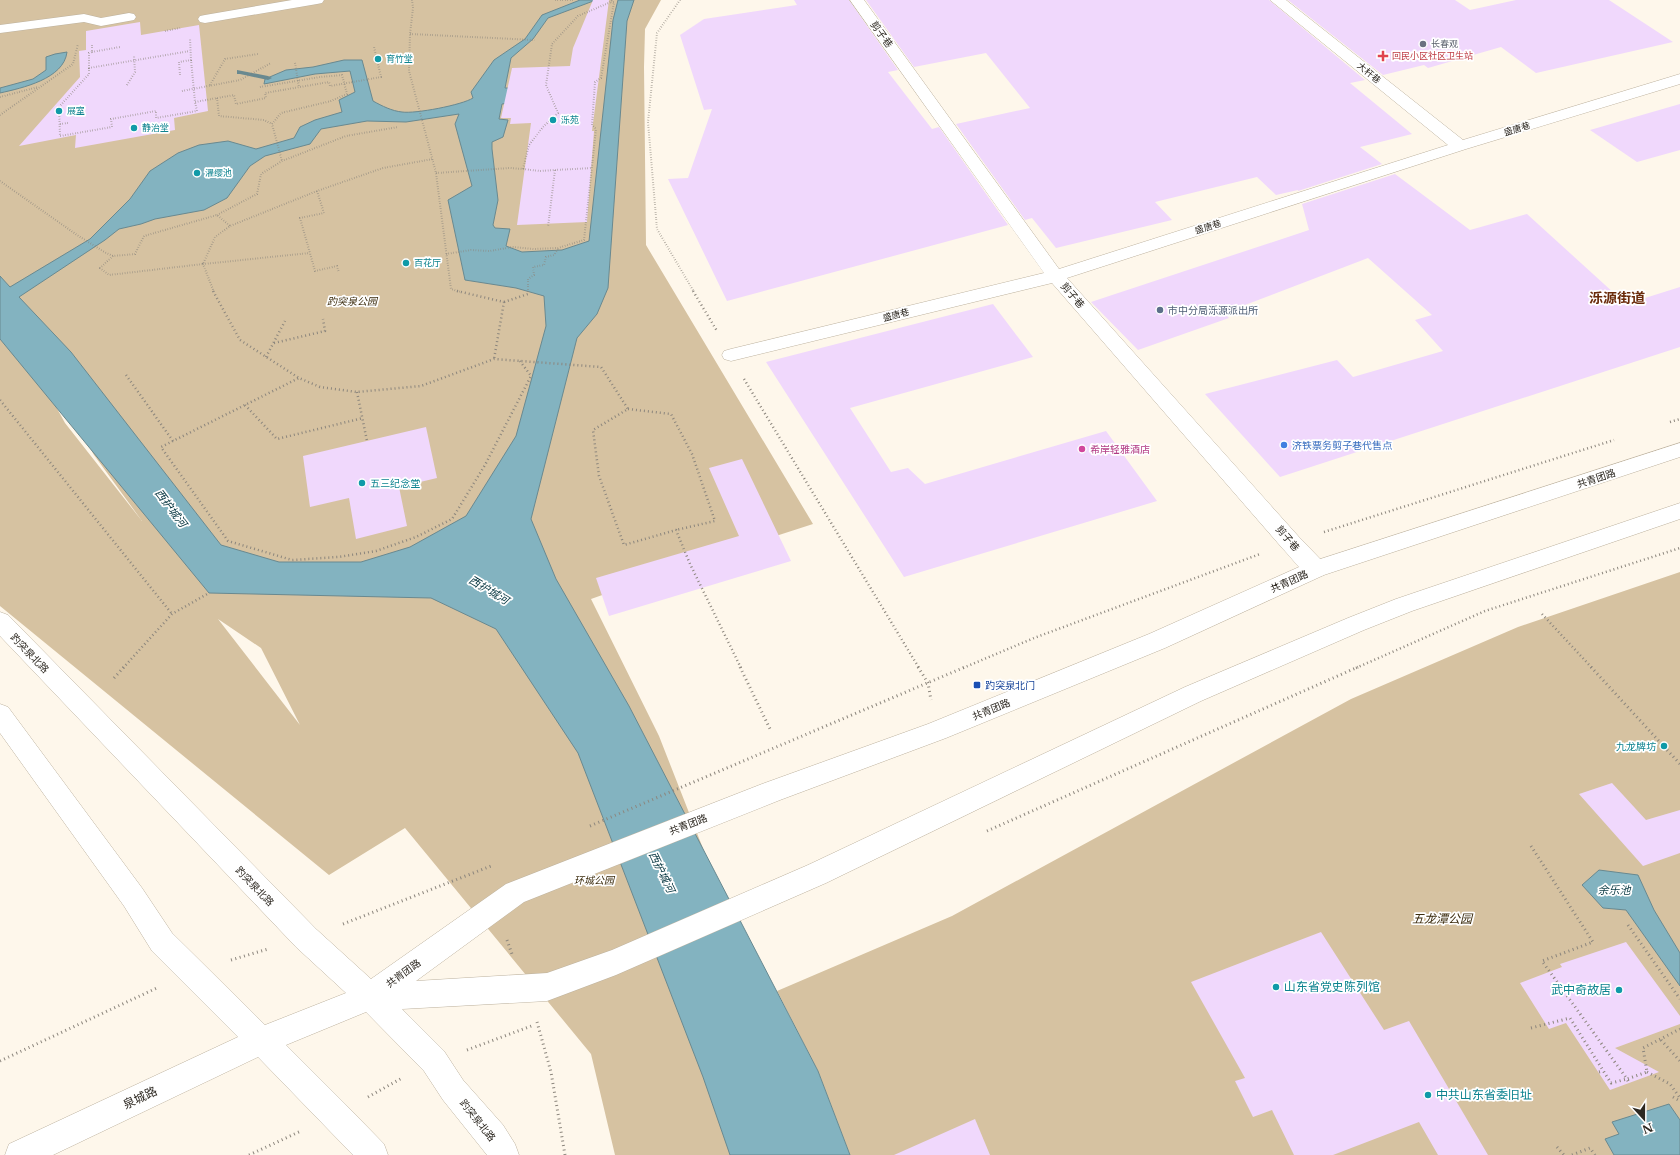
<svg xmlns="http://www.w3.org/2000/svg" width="1680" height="1155" viewBox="0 0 1680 1155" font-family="'Libre Baskerville','Noto Sans SC',serif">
  <rect width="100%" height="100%" fill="#fef7eb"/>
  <!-- green -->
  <g fill="#d6c2a1" fill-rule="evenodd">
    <path d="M0,0h661l-16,29 -1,38 2,178 167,279 -123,40 -99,35 68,137 164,419h-208l-24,-101 -186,-226 -76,47 -329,-269v-301l65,118 77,98 -48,-66 -89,-153 -5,-5zM218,619l43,29 39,77z"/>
    <polygon points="1680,572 1680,1155 850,1155 818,1071 777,991 952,916 1351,699 1518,627"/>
  </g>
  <!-- water -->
  <g fill="#83b3c0" stroke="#698990" fill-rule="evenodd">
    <path d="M580,0h16l-48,18 -15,21 -22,19 -6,30h7l-3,15 -7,1 -3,15 9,1 -5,17 -11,5v7l6,51 -5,25 2,3 15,1 -4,17 16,6 40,-2 27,-9 24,-221 5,-20h16l-7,21 -19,267 -11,26 -20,24 -46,181 25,60 73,127 189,365 32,84h-120l-27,-78 -125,-324 -82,-124 -65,-31 -222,-5 -209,-254v-63l10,11 80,-48 40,-40 20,-28 28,-18 21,-8 29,-4 28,8 38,-11 6,-11 15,-7 27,-8 -3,-12 16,-8 -5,-21 -35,3 -51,10 1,-5 21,-9 27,-3 31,-7h18l11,41c9,5 19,10 29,11 13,2 60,-7 71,-14l-2,-6 23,-32 31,-21 17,-24zM459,114l-4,10 17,62 -24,14 17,80 51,8 28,8 2,30 -30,110 -50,80 -56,31 -49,15h-82l-58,-17 -150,-193 -52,-55 86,-57 14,-11 22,-5 14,-5 49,-9 23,-12 23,-32 15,-10 45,-12 11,-15 46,-8 39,1z"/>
    <path d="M67,52c-3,27 -45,36 -67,41v-5l33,-9 13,-9v-13l9,-3z"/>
    <polygon points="1599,870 1638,875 1654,910 1680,953 1680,986 1626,910 1603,908 1582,885"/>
    <polygon points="1669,1104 1680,1120 1680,1155 1614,1155 1605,1139 1619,1134 1612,1122"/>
  </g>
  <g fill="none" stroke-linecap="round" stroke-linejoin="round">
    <!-- stream -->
    <polygon fill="#698990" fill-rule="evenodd" points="237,70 268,76 272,78 268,80 240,74 237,74"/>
  </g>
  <!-- building -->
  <g fill="#f0d8fc">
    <polygon points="593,0 609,0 592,131 594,131 587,222 517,225 531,123 510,124 511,118 501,118 512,68 570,66 573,48"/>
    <polygon points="794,0 849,0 898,70 888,72 932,129 939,127 1008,225 727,301 668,179 688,178 712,109 704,110 680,35 704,19 797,5"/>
    <polygon points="866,0 1269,0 1365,80 1350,83 1412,134 1360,147 1382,164 1298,191 1298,190 1276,195 1257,177 1155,202 1172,220 1056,248 1032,218 1025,220 956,124 1030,108 986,53 914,67"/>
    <polygon points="1288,0 1455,0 1470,10 1516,0 1609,0 1673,42 1536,73 1501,47 1428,68 1424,65 1383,75"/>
    <polygon points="140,22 141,35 199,25 208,111 174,118 175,130 75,148 76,135 19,146 80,77 79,51 86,50 86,31"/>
    <polygon points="1680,104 1680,150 1637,162 1590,130"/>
    <polygon points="1395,174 1470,230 1527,214 1626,304 1680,287 1680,347 1280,477 1205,394 1337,360 1353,377 1443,351 1415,320 1432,315 1368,258 1224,313 1229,318 1138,350 1091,302 1309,230 1302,204"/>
    <polygon points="993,304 1033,357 850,408 891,472 908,468 925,484 1106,431 1157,501 904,577 766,362"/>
    <polygon points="426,427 437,478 399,487 407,526 356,539 349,498 310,507 303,456"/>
    <polygon points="742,459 791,561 609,616 596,578 739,536 709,468"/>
    <polygon points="1612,783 1646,820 1680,810 1680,853 1643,866 1579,794"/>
    <polygon points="1321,932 1384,1030 1409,1021 1488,1155 1438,1155 1419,1122 1333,1155 1294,1155 1272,1110 1253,1117 1235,1081 1245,1078 1191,982"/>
    <polygon points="1626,942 1680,1016 1680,1024 1615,1048 1659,1072 1610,1090 1566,1023 1549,1029 1520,983 1562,967 1560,964"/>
    <polygon points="975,1119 990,1155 894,1155"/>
  </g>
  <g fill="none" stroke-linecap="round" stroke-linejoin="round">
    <defs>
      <g id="street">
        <polygon points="292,0 324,0 322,3 317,4 205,23 200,22 198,19 200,16 205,15"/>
        <path d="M850,0h14l195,269 389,-124 -178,-145h16l177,140 217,-66v10l-214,65 -399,129 232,259 25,26 3,6 -3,6c-18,6 -29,-14 -41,-26l-231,-266 -321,78 -7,-2 -2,-4 2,-4 7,-2 313,-76z"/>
        <polygon points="129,13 134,14 136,17 134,20 101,26 84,22 0,33 0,25 84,14 101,18"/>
      </g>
      <polygon id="secondary" points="1680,443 1680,457 1324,575 1165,648 946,738 780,800 524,902 416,981 547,973 612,950 808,865 1185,687 1348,618 1396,599 1680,503 1680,519 1412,611 1364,630 1201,701 826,883 616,975 547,1001 402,1009 444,1051 463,1080 503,1125 515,1144 519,1155 487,1155 443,1100 424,1071 366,1012 286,1045 345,1104 384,1144 388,1155 353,1155 258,1057 53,1155 5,1155 9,1144 238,1037 152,951 124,906 0,733 0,704 8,707 142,888 172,933 265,1025 346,993 296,947 0,636 0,612 8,615 316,929 371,979 506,884 762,784 928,724 1149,634 1308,563"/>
    </defs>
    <!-- street casing -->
    <use href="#street" stroke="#bdb29f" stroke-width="1"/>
    <!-- secondary casing -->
    <use href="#secondary" stroke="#bdb29f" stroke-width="1"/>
    <!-- path-far2 -->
    <g stroke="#8c867d" stroke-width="2" stroke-dasharray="0.5 2" stroke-linecap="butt">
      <polyline points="412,0 413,8 410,34 409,71 436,173 451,289 461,292"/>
      <polyline points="555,0 573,0"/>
      <polyline points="680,0 657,33 648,122 657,229 694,292"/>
      <polyline points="165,31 180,28"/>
      <polyline points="410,34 535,40"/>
      <polyline points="92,45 92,52 89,53 89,68 190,51"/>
      <polyline points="92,52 120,47"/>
      <polyline points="191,60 195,102 234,95 236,104 266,98 265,93 329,82 330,86 381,77 374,47"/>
      <polyline points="295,63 299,87"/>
      <polyline points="89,68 89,74 59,107 60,136 112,127 111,119 156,111 156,118 197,111 195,102"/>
      <polyline points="180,75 179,62 191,60 190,38"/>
      <polyline points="127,85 135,72 134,56"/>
      <polyline points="210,85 225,59 258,54"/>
      <polyline points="260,87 320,77 342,75 347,94 331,101 281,113 272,124 282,161"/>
      <polyline points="182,91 240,80 271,63"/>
      <polyline points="0,97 38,87"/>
      <polyline points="217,98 219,116 264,120 272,124"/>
      <polyline points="0,115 73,64 78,44"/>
      <polyline points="60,124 68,123"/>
      <polyline points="523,169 540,171 555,170 548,227"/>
      <polyline points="555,170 592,168"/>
      <polyline points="436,173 510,168 523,169 529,145 543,127 558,113 546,85 552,44 578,16 611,2 612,0"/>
      <polyline points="0,181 77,235 106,253 113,256 135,254 144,236 217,215 230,226"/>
      <polyline points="317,191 324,213 300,218 315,271 337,266 339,273"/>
      <polyline points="217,215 257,194 261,174 282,161 346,136 398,127"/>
      <polyline points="446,254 471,250 490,251 512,247 534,249 558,248 584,240 596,129 592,125 595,82 601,78 614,2 611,2"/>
      <polyline points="113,256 100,268 109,275 203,264 215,237 230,226 317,191 383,168 433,159"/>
      <polyline points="214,292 203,264 310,253"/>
      <polyline points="528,292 528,279 534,275 533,267 544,265 546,257 554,255 558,249"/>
    </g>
    <!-- path-far1 -->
    <g stroke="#8c867d" stroke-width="2.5" stroke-dasharray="1 3" stroke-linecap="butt">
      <polyline points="213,291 240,340 299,378 320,387 357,392 421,386 494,359 601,367 628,409 593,430 599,476 624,545 676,530 690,564 741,668"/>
      <polyline points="457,291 504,302 494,359"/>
      <polyline points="693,291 717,331"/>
      <polyline points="504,302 528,294 528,291"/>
      <polyline points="274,343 325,331 323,319"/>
      <polyline points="266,357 285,321"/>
      <polyline points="126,375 173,441 299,378"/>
      <polyline points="744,379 919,668"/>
      <polyline points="357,392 367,441"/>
      <polyline points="0,400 172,614"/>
      <polyline points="245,405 277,439 363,418"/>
      <polyline points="628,409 671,414 692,454 715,521 676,530"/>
      <polyline points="1670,422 1680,419"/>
      <polyline points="173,441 161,447 228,541 292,560 338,557 376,551 416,537 452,519 485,465 531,376 520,361"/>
      <polyline points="1324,532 1614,440"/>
      <polyline points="1542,614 1592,668"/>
      <polyline points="123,668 172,614 209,593"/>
      <polyline points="963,668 1034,638 1260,554"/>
      <polyline points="1356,668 1485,611 1680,548"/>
    </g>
    <!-- path -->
    <g stroke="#8c867d" stroke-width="3" stroke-dasharray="1 3.5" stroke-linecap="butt">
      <polyline points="740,667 771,731"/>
      <polyline points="918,667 928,683 931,700"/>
      <polyline points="1591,667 1680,764"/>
      <polyline points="114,678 124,667"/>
      <polyline points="590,826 965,667"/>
      <polyline points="987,831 1358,667"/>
      <polyline points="1531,846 1593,942 1542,961 1627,1079 1647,1072 1643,1048 1680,1029"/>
      <polyline points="343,924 491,866"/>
      <polyline points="1628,925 1680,999"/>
      <polyline points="507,940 512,954"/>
      <polyline points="231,960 268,949"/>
      <polyline points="537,1022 551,1072 565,1155"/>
      <polyline points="1531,1028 1570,1018 1611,1083 1627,1079 1629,1083"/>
      <polyline points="1661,1040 1680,1061"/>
      <polyline points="467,1050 534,1025"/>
      <polyline points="0,1061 159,987"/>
      <polyline points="1599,1072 1603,1071"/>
      <polyline points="1647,1072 1670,1084 1680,1098"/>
      <polyline points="368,1097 402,1078"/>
      <polyline points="1673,1097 1680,1101"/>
      <polyline points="1557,1147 1564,1155"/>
      <polyline points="249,1155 301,1131"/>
      <polyline points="1572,1155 1590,1148 1595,1155"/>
    </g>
    <!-- street -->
    <use href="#street" fill="#fff" fill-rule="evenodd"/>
    <!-- secondary -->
    <use href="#secondary" fill="#fff" fill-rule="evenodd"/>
  </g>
  <!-- markers -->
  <circle fill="#6b7280" stroke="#fff" stroke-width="1.5" cx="1423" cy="44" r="4"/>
  <path fill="#e0444e" stroke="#fff" stroke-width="1.5" d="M1381 50h4v4h4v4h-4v4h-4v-4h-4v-4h4z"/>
  <g fill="#0f9aa8" stroke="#fff" stroke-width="1.5">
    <circle cx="378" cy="59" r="4"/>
    <circle cx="59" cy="111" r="4"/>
    <circle cx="553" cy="120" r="4"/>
    <circle cx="134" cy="128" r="4"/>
    <circle cx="197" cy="173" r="4"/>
    <circle cx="406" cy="263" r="4"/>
    <circle cx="362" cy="483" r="4"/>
    <circle cx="1664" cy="746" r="4"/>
    <circle cx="1276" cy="987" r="4"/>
    <circle cx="1619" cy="990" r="4"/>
    <circle cx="1428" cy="1095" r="4"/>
  </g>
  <circle fill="#5c6f8a" stroke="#fff" stroke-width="1.5" cx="1160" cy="310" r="4"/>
  <circle fill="#3f7fe0" stroke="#fff" stroke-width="1.5" cx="1284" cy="445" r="4"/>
  <circle fill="#d1479c" stroke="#fff" stroke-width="1.5" cx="1082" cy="449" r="4"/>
  <rect fill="#1a4fb4" stroke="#fff" stroke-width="1.5" x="973" y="681" width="8" height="8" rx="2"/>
  <g text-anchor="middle" stroke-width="3.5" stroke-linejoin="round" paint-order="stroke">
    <!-- far-worship labels -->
    <g font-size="9" fill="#5b616d" stroke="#fff" text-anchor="start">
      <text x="1431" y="47">长春观</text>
    </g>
    <!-- far-health labels -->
    <g font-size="9" fill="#be3a42" stroke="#fff" text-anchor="start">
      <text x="1392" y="59">回民小区社区卫生站</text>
    </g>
    <!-- far-culture labels -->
    <g font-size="9" fill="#0d838f" stroke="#fff" text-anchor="start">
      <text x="386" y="62">育竹堂</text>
      <text x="67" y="114">展室</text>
      <text x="561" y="123">泺苑</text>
      <text x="142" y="131">静治堂</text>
      <text x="205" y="176">濯缨池</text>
      <text x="414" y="266">百花厅</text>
    </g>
    <!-- far-street labels -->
    <g font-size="9" fill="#2d2821" stroke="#fff">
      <text transform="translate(1369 73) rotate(39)" y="3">大杆巷</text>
      <text transform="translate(1517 129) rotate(-17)" y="3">盛唐巷</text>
      <text transform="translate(1208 227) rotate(-18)" y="3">盛唐巷</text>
      <text transform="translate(896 315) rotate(-14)" y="3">盛唐巷</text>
    </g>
    <!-- street labels -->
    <g font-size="10" fill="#2d2821" stroke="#fff">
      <text transform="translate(882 34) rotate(54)" y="4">剪子巷</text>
      <text transform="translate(1073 295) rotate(49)" y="4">剪子巷</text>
      <text transform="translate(1596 478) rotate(-18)" y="4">共青团路</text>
      <text transform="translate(1288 538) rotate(49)" y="4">剪子巷</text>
      <text transform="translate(1289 581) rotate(-24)" y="4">共青团路</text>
      <text transform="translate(30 653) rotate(46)" y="4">趵突泉北路</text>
      <text transform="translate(991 709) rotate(-22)" y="4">共青团路</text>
      <text transform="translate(688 824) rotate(-21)" y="4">共青团路</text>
      <text transform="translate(255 886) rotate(46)" y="4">趵突泉北路</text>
      <text transform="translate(403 973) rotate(-36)" y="4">共青团路</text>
      <text transform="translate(478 1120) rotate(51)" y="4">趵突泉北路</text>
    </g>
    <!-- park labels -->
    <g font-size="10" font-style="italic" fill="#3b2b0d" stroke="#fff">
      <text x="352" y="305">趵突泉公园</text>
      <text x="594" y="884">环城公园</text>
    </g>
    <!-- service labels -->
    <g font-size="10" fill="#4e5e75" stroke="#fff" text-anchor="start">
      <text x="1168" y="314">市中分局泺源派出所</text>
    </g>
    <!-- shop labels -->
    <g font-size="10" fill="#366cbe" stroke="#fff" text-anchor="start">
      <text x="1292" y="449">济铁票务剪子巷代售点</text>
    </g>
    <!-- hotel labels -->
    <g font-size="10" fill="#b23c85" stroke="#fff" text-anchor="start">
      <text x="1090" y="453">希岸轻雅酒店</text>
    </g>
    <!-- culture labels -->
    <g font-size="10" fill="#0d838f" stroke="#fff" text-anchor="start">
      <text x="370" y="487">五三纪念堂</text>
      <text x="1656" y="750" text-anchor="end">九龙牌坊</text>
    </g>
    <!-- transit labels -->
    <g font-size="10" fill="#164399" stroke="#fff" text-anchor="start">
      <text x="985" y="689">趵突泉北门</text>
    </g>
    <!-- water labels -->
    <g font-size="11" font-style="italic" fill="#083741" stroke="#fff">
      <text transform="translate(171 508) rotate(53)" y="4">西护城河</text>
      <text transform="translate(489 590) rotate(31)" y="4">西护城河</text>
      <text transform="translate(662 872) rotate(64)" y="4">西护城河</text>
      <text x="1614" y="894">余乐池</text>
    </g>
    <!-- near-park labels -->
    <g font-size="12" font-style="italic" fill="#3b2b0d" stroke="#fff">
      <text x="1442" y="923">五龙潭公园</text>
    </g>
    <!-- near-culture labels -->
    <g font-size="12" fill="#0d838f" stroke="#fff" text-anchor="start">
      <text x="1284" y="991">山东省党史陈列馆</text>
      <text x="1611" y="994" text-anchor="end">武中奇故居</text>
      <text x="1436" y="1099">中共山东省委旧址</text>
    </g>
    <!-- near-street labels -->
    <g font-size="12" fill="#2d2821" stroke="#fff">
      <text transform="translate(140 1098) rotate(-25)" y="4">泉城路</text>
    </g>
    <!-- district labels -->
    <g font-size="14" font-weight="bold" fill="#6a2b0b" stroke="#fff">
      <text x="1617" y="303">泺源街道</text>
    </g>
  </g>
  <!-- north arrow -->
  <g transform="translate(1644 1119) rotate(159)" stroke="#ffffff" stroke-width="3" paint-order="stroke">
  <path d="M0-3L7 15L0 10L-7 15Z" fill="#2d2821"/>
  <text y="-6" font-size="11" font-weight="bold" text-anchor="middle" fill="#2d2821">N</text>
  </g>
</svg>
